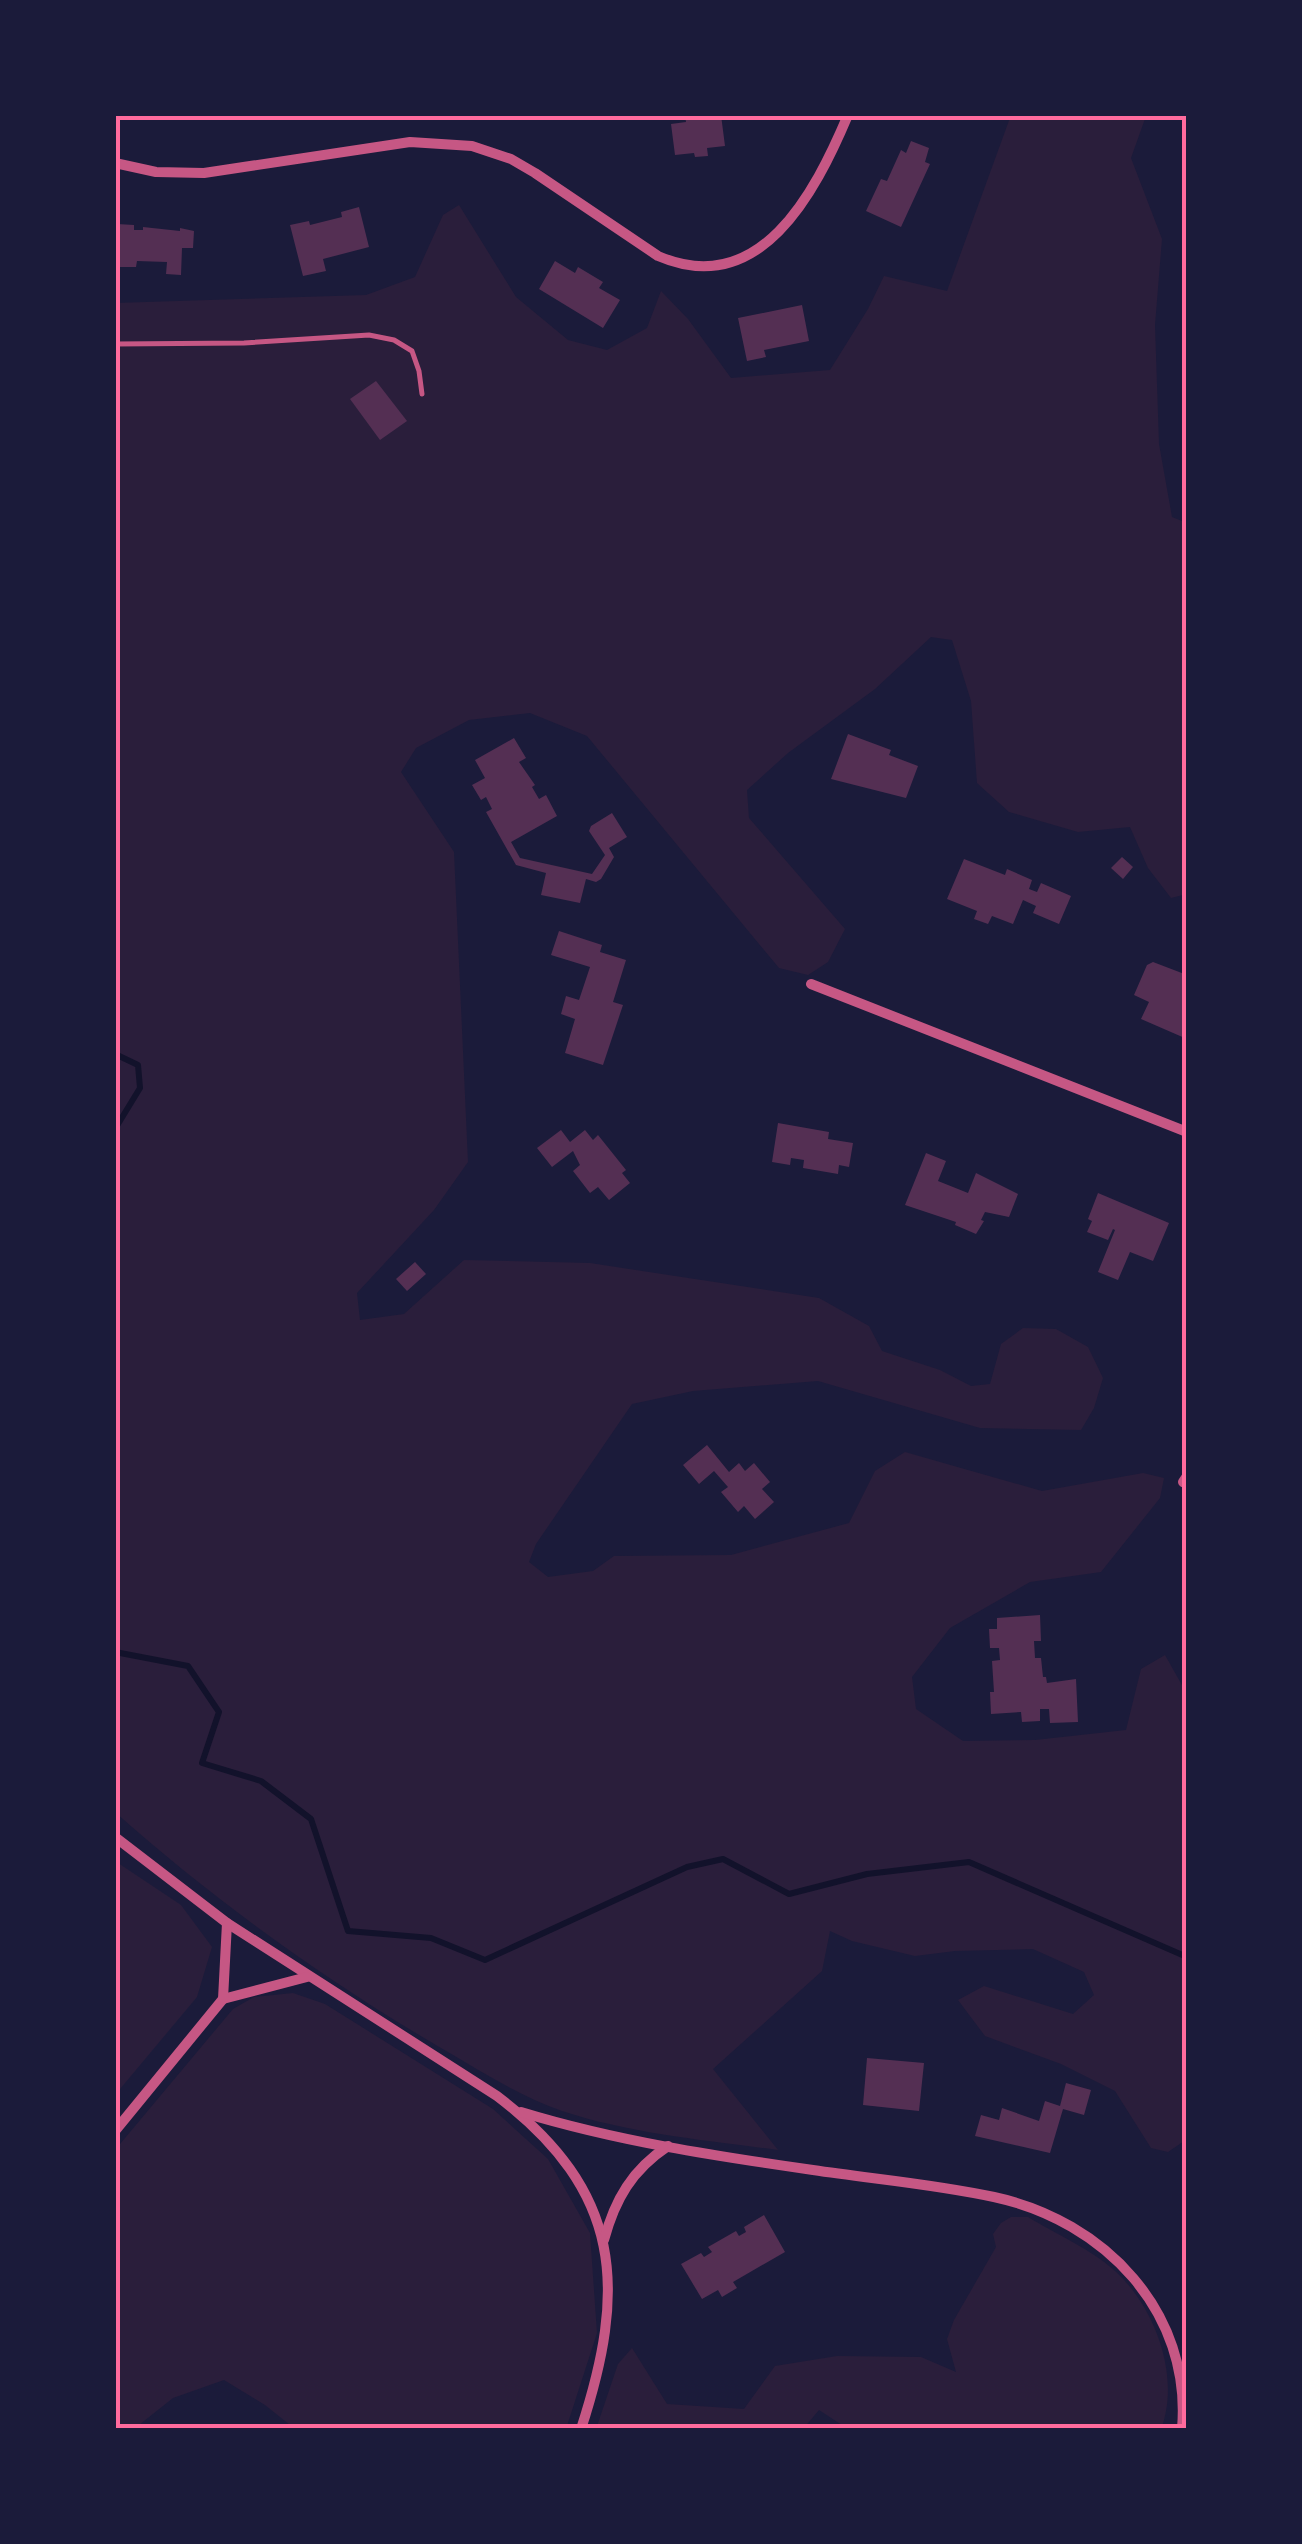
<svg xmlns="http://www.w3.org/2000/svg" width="1302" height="2544" viewBox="0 0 1302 2544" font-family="Overpass,sans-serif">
  <rect width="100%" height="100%" fill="#1b1b3a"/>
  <!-- green -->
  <g fill="#2a1e3b">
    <path d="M1011,115h176l-41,1 -15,42 31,81 -7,86 4,119 13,73 15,6v371l-16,4 -23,-30 -18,-41 -52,5 -69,-20 -32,-29 -6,-82 -19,-61 -21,-3 -56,52 -87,64 -41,37 2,28 96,111 -17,33 -20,13 -29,-7 -192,-232 -57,-23 -61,7 -53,28 -15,24 53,80 14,310 -34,48 -77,83 3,27 44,-6 60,-54 126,3 229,35 50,28 13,25 58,19 31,16 19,-2 11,-40 22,-16 33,1 32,18 15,31 -9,30 -13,22 -101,-2 -162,-47 -125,10 -61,13 -96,140 -7,18 19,15 45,-6 21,-15 117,-1 118,-32 26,-52 30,-19 137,39 101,-18 21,5 -4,20 -59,74 -71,10 -80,46 -38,49 4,32 47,32 72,-1 91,-10 15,-61 24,-14 22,39v445l-19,13 -17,-4 -36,-57 -54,-27 -76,-28 -27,-36 26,-14 89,28 21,-19 -10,-23 -51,-23 -78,2 -40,5 -63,-15 -22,-10 -8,40 -109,98 65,81c-73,-10 -146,-16 -216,-39 -43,-15 -83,-41 -121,-63 -116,-68 -226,-147 -326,-236v-1509l251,-8 49,-18 28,-62 16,-10 57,92 52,43 39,10 40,-22 14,-37 27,28 43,59 99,-8 38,-61 16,-33 63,15z"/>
    <polygon points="115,1861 181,1905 212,1947 197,1997 115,2095"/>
    <polygon points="293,1993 325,2004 493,2109 548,2159 590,2233 597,2333 566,2429 295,2429 265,2405 224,2380 173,2398 134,2429 115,2429 115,2150 233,2009 254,1997"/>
    <path d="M1011,2217h17c28,17 63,32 87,54 40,36 66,106 46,158h-313l-29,-19 -16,19h-207l22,-65 14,-16 35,56 77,5 31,-43 62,-10 84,1 35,15 -9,-33 7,-19 42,-73 -3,-13 8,-11z"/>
  </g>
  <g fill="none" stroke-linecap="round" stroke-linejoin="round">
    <!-- stream -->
    <g stroke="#12122b" stroke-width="6">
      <polyline points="115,1054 138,1065 140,1088 115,1129"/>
      <polyline points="115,1652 188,1666 219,1712 202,1763 261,1781 311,1819 348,1931 431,1938 485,1960 687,1867 723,1859 789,1894 867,1874 969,1862 1187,1957"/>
    </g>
  </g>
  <!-- building -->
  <g fill="#542f53">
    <polygon points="685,115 721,115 725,146 707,148 708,156 695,157 694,153 675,155 671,124 686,122"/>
    <polygon points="911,141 929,148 925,162 930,164 901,227 866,211 881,179 887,181 901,150 906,153"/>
    <polygon points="359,207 369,247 323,259 326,271 303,276 290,225 309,221 310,225 342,217 341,212"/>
    <polygon points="117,224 134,225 134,230 143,230 143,227 180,231 180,228 194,231 193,248 182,248 181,275 166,274 167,262 137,261 136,267 115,267"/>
    <polygon points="555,261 575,273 578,267 603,282 599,288 620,300 603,328 539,289"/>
    <polygon points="802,305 809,341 764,350 766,357 747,361 738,318"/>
    <polygon points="376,381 407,421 380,440 350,399"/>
    <polygon points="848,734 891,750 889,755 918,766 906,798 831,779"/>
    <polygon points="514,738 526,758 519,762 535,785 532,787 539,799 546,795 557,816 511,842 520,858 592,874 605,855 589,831 591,826 612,813 627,837 609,848 614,857 601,879 596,882 586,879 580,903 541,895 546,873 516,865 486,812 492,809 486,797 481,800 472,785 485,778 475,760"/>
    <polygon points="1122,857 1133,867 1123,879 1111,868"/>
    <polygon points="964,859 1005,875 1007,869 1032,880 1029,889 1037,892 1041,883 1071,896 1059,924 1033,913 1036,906 1023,900 1013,924 992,916 988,924 974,919 977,911 947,899"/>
    <polygon points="559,931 602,945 600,952 626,960 613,1002 623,1005 603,1065 565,1053 575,1019 561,1014 566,996 579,1000 590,967 551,955"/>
    <polygon points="1153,962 1187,975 1187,1039 1141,1019 1149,1002 1134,995 1147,965"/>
    <polygon points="778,1123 829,1132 828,1139 853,1143 849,1167 839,1165 838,1174 803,1168 804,1160 791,1158 790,1165 772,1162"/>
    <polygon points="561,1130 570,1142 585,1130 593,1140 598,1135 626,1170 622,1173 630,1183 609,1200 598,1187 590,1193 573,1171 580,1165 573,1151 552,1167 537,1148"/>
    <polygon points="926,1153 946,1161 938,1181 968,1193 976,1173 1018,1194 1009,1217 985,1212 981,1220 984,1221 976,1234 955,1225 956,1222 905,1205"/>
    <polygon points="1098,1193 1169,1223 1153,1261 1130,1252 1118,1280 1098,1272 1115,1230 1113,1229 1108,1240 1087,1232 1092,1221 1088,1219"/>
    <polygon points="415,1262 426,1274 407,1291 396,1279"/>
    <polygon points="707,1445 729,1472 739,1463 745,1471 754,1463 770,1482 762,1489 774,1502 755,1519 744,1506 738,1512 721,1492 728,1487 714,1471 699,1484 683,1465"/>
    <polygon points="1040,1615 1041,1641 1034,1641 1035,1658 1041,1658 1043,1677 1046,1677 1047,1683 1076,1679 1078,1722 1050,1723 1049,1709 1040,1709 1040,1721 1022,1722 1021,1712 991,1714 990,1692 994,1692 992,1661 1000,1660 999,1648 990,1648 989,1629 997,1629 997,1618"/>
    <polygon points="867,2058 924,2063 919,2111 863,2105"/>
    <polygon points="1066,2083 1091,2090 1084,2115 1063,2109 1050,2153 975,2136 981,2115 999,2120 1002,2108 1039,2121 1045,2101 1060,2106"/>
    <polygon points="764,2215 785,2252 733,2282 737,2288 722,2297 718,2290 702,2299 681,2264 701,2253 704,2257 712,2252 708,2247 736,2231 739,2236 746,2232 744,2227"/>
  </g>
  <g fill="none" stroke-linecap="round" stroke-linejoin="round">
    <!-- service -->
    <polyline stroke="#c65784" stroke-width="5" points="115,344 244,343 369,335 394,340 412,351 419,371 422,394"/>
    <!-- minor -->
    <g stroke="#c65784" stroke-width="10">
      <path d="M115,163l41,9 48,1 206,-31 62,4 39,13 24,14 123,83c102,44 157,-63 190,-141"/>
      <polyline points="811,984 1187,1132"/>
      <polyline points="1183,1482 1187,1476"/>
      <path d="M115,1837l112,86 270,173c126,96 130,192 84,333"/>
      <polyline points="223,1999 307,1977"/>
      <path d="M521,2112c95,29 194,44 292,58 60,9 121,14 181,27 111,24 198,115 188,232"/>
      <polyline points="115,2131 223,1999 227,1923"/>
      <path d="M604,2240c11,-41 28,-70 64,-94"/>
    </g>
  </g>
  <!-- border -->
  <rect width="1302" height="2544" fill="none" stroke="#1b1b3a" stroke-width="235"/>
  <rect x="118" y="118" width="1066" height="2308" fill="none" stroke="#ff6b9d" stroke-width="4"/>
</svg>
